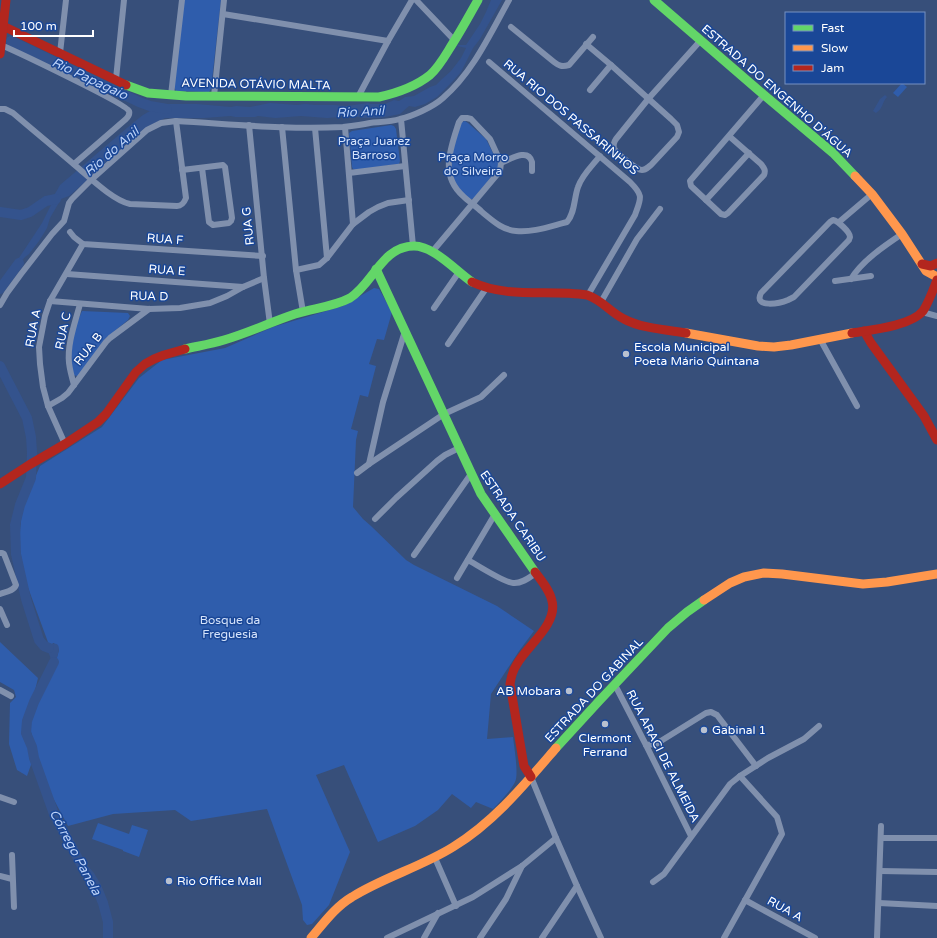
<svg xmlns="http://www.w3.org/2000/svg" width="937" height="938" viewBox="0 0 937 938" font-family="'Varela Round',sans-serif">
  <rect width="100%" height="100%" fill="#374f7a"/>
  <!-- green -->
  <g fill="#2f5dac">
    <polygon points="184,0 221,0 211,89 209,92 176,91 174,87"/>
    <polygon points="902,83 907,87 898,97 893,93"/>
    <polygon points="465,121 468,123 486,139 498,163 498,166 496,171 475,197 472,199 469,199 465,197 453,179 451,158 460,125 462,122"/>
    <polygon points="391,125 394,126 396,129 400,161 399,164 356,170 353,169 352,167 349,133 352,131"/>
    <path d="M374,288l5,1 13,23 -8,28 -7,-1 -8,25 7,2 -8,31 -8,-2 -9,34 7,2 -2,9 -3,67 10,12 8,7 35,34 8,5 83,41 37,25 -15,20 -28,43 -4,45 26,-2c1,9 6,38 2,45 -5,10 -15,19 -22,27l-17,-7 -5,6 -19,-14 -14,16 -23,16 -37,16 -34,-77 -28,10 34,77 -21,53 -17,19 -5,1 -4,-5 -1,-15 -35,-96 -76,12 -16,-11 -62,4 -45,12 -23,-43 -15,-55 2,-16 21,-40 6,-22 -5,-7 -5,2 -23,-63 -7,-37 3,-37 18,-42 62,-39 37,-49 23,-18 63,-12 48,-21 70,-21z"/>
    <polygon points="82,311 128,313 130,316 128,320 105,339 80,374 77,376 73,375 70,357 74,330"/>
    <polygon points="0,642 38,678 31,707 28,739 32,762 27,776 17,770 9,744 10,703 16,697 14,690 0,682"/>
    <polygon points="98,823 129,834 132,825 148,830 139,857 123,851 123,850 92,839"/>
  </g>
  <!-- water -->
  <g fill="#34538d">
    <polygon points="491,0 502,0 480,39 473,48 461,72 453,81 437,97 425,104 415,107 409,106 400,114 380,118 364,118 346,115 340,117 327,118 301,116 275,118 258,116 255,117 235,117 231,116 204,118 165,118 153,124 69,196 61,199 50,218 47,228 39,241 29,254 25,257 11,273 15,264 42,223 52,203 52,199 60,185 134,122 143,115 155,108 154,106 164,104 197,104 231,107 236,106 250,107 270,103 297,105 305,104 315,105 334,105 347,106 368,103 371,104 385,104 394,100 399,101 405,97 414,96 430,87 436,85 442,79 451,71 461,58 466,48 457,46 458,45 466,45 480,24 486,12"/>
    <path d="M885,95l2,2c-5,5 -4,12 -11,16l-3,-2 7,-12z"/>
    <path d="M39,640l6,5c6,1 14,-6 14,5l-6,22 -4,2c1,-7 4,-17 -2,-23 -4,-4 -7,-5 -8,-11z"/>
  </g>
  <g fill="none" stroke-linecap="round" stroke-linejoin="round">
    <!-- river -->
    <g stroke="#34538d" stroke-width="10">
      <polyline points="11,41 139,102 150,106 167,109"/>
      <polyline points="0,212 21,215 30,212 46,201 56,199"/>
      <polyline points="0,289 19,263"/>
      <polyline points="0,366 27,418 31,437 32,452 31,478 20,505 15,525 16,554 26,599 39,640 44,646 49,648"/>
      <polyline points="54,662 34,702 27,721 26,733 32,747 34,758 54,814 83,868 90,876 96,886 103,903 108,922 108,938"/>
    </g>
    <!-- street -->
    <g stroke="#8090ad" stroke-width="6">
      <polyline points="416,0 455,41"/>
      <polyline points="223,14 388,41"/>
      <path d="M511,27l43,35c5,4 8,5 15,3l24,-28"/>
      <path d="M586,44l25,21 60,54 6,6 2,7 -2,5 -26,28c-3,2 -5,5 -9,5 -5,0 -26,-17 -28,-22 -1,-3 0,-6 2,-9l33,-41 52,-58"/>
      <path d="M1,45c16,7 124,58 128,66 1,3 -1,6 -3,8l-52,45"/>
      <polyline points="60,53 66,0"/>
      <path d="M489,62l141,120c14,14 11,16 5,33l-47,80"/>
      <polyline points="116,79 124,0"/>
      <polyline points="590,90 611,65"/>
      <polyline points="171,95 182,0"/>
      <polyline points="214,96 224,0"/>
      <polyline points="358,97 388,41 412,0"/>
      <path d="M0,109h5l8,4c21,18 43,36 64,54 13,11 37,34 53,37l47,2c5,0 7,-3 9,-8l-10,-77"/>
      <polyline points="401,119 413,246"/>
      <polyline points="249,125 264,278 270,324"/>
      <polyline points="282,127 296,270 303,312"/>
      <polyline points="345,127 353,224"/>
      <polyline points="315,128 327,258"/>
      <path d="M729,136l32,28c3,4 5,6 3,11l-36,38 -3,2 -4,-1 -30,-28 -1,-5 74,-86"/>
      <path d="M501,163c8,-3 27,-16 31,-1 0,3 0,6 0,9"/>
      <polyline points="182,170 223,165 225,167 232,218 231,221 229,223 213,225 209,222 202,168"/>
      <polyline points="349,173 405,166"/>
      <polyline points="706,200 749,153"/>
      <path d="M833,220c5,1 17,12 17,17 0,1 -1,2 -1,3l-55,57c-2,1 -4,2 -6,3 -7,3 -35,9 -27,-7l69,-71z"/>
      <polyline points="839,222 872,194"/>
      <polyline points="70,232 74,237 83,244 263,256"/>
      <path d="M432,252l68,-81 1,-8 -11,-24 -19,-20 -4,-1h-5l-3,4c-8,25 -20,53 4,74 6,6 13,10 19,16 10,8 20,18 34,19 16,2 35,-5 51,-9 8,-9 7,-24 11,-35 4,-12 14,-21 22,-31"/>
      <polyline points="296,270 319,265 327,258 353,224 369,212 378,207 388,203 409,200"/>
      <polyline points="67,274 243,287 264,278"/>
      <path d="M851,279c11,-18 33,-33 51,-45"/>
      <polyline points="835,281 871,276"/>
      <polyline points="50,301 149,309 180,308 210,303 227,296 243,287"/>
      <polyline points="601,302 637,239 660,209"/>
      <path d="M0,305l7,-12 14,-19 31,-40 12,-13 5,-18 3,-4 20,-20 55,-49 14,-7 15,-2c56,3 111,9 167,6 9,-1 18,-2 27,-4 10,-1 21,-1 30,-4 13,-3 33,-12 43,-21 30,-26 47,-64 66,-98"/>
      <polyline points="434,308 459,272"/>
      <polyline points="922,312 937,316"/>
      <polyline points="820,339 857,406"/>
      <polyline points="448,344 487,287"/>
      <path d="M74,385c-2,-7 -4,-14 -5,-22 -2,-19 6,-40 11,-59"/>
      <polyline points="48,406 62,398 68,393 74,385 106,342 110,338 149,309"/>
      <polyline points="65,444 48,406 43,387 40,364 39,347 45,316 50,301 83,244"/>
      <polyline points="369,464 383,402 405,331"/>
      <polyline points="357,473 369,464 444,414 481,397 504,375"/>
      <polyline points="375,519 396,498 437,461 445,455 459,448"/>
      <path d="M0,553h2l2,1 12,31c-2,6 -11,7 -16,9"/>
      <polyline points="414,555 471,474"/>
      <path d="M468,560c9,5 37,23 45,23 9,1 17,-6 23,-10"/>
      <polyline points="457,578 495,514"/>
      <polyline points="0,609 7,625"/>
      <polyline points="615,685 646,745 691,836"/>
      <polyline points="0,690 11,696"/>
      <polyline points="646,745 656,744 706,713 711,712 717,715 756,766"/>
      <polyline points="531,777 556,838 577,886 542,938"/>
      <polyline points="0,797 14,802"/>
      <polyline points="881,838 937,838"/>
      <polyline points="12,855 14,907"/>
      <polyline points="435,858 456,906"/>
      <polyline points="880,871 937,872"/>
      <polyline points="0,876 12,879"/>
      <polyline points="653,882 664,874 730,784 740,776 768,758 804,739 819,726"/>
      <polyline points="577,886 601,938"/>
      <polyline points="745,900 815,938"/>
      <polyline points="879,903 937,906"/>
      <polyline points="387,938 473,897 522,866 556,838"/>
      <polyline points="424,938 438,913"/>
      <polyline points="480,938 506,899 522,866"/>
      <polyline points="724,938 782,834 777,817 740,776"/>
      <polyline points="877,938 881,826"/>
    </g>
    <!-- fast -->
    <g stroke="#63d668" stroke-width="9">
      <polyline points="654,0 764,95 833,153 855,176"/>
      <path d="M126,85l22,8 38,3 193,1c18,-4 36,-10 51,-22 10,-9 16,-21 23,-32 9,-14 17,-29 25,-43"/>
      <polyline points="376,269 481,494 535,572"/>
      <path d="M185,349c13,-3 26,-5 39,-9 24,-7 47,-18 71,-26 18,-6 38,-7 55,-16 23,-14 32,-52 64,-52 20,0 42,25 58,36"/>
      <polyline points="556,748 600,700 668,628 687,612 704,600"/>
    </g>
    <!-- slow -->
    <g stroke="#ff974d" stroke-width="9">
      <polyline points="855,176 872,194 902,234 926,271 937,277"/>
      <polyline points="686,333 758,346 774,347 791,345 852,333"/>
      <polyline points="704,600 730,583 744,577 764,573 782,574 863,584 887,582 937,574"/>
      <path d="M311,938c12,-14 24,-31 41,-41 32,-20 69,-30 101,-50 41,-25 72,-63 103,-99"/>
    </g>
    <!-- jam -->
    <g stroke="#b3261e" stroke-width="9">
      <polyline points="3,26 126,85"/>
      <polyline points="0,54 6,0"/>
      <polyline points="922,264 931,266 937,263"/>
      <path d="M472,282c36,17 77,7 115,13 15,5 23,17 37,24 16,9 43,11 62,14"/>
      <polyline points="864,331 871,343 924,416 937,440"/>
      <path d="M852,333c18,-3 59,-7 71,-22 6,-9 10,-21 14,-31"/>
      <polyline points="0,484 29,465 65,444 98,422 106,414 136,372 145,364 154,359 164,355 185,349"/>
      <path d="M531,777l-7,-11 -14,-82c1,-7 3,-14 7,-20 10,-18 41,-40 35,-63 -2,-10 -10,-20 -17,-29"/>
    </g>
  </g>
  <!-- markers -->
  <g fill="#b9c1d0" stroke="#1a4797" stroke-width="1.5">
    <circle cx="626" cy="354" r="4"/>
    <circle cx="569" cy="691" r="4"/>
    <circle cx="605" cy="724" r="4"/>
    <circle cx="704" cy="730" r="4"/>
    <circle cx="169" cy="881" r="4"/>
  </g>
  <g text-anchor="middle" stroke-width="3" stroke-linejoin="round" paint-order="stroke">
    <!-- street labels -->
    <g font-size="12" fill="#fff" stroke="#1a4797">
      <text transform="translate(256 84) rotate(1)" y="4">AVENIDA OTÁVIO MALTA</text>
      <text transform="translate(777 91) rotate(41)" y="4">ESTRADA DO ENGENHO D'ÁGUA</text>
      <text transform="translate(571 117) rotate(40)" y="4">RUA RIO DOS PASSARINHOS</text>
      <text transform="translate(248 226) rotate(-96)" y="4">RUA G</text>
      <text transform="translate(165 239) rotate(4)" y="4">RUA F</text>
      <text transform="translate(167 270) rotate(4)" y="4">RUA E</text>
      <text transform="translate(149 296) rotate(1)" y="4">RUA D</text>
      <text transform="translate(33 328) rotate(-79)" y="4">RUA A</text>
      <text transform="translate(63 331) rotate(-78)" y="4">RUA C</text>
      <text transform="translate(88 349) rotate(-52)" y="4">RUA B</text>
      <text transform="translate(513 516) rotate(56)" y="4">ESTRADA CARIBU</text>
      <text transform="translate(594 690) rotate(-47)" y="4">ESTRADA DO GABINAL</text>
      <text transform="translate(663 756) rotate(63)" y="4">RUA ARACI DE ALMEIDA</text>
      <text transform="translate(785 909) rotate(29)" y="4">RUA A</text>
    </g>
    <!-- park labels -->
    <g font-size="12" fill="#d5e3fb" stroke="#1a4797">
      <text x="374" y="145">Praça Juarez<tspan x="374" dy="14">Barroso</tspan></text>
      <text x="473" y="161">Praça Morro<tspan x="473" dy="14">do Silveira</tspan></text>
      <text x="230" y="624">Bosque da<tspan x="230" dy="14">Freguesia</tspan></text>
    </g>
    <!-- poi labels -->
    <g font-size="12" fill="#fff" stroke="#1a4797" text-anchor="start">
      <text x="634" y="351">Escola Municipal<tspan x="634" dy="14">Poeta Mário Quintana</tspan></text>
      <text x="561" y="695" text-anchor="end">AB Mobara</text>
      <text x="712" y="734">Gabinal 1</text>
      <text x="605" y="742" text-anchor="middle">Clermont<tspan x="605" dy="14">Ferrand</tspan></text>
      <text x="177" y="885">Rio Office Mall</text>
    </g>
    <!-- water labels -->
    <g font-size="13" font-style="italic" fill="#bbd1f7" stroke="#1a4797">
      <text transform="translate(90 78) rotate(25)" y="5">Rio Papagaio</text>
      <text transform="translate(360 111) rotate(-3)" y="5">Rio Anil</text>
      <text transform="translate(111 151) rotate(-41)" y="5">Rio do Anil</text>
      <text transform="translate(76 852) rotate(62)" y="5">Córrego Panela</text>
    </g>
  </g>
  <!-- legend -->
  <rect x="785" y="12" width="140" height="72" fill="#1a4797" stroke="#7691c1"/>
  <rect x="793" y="25" width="20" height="6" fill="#63d668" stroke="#7691c1"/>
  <text x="821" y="32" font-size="12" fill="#ffffff">Fast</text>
  <rect x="793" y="45" width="20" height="6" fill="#ff974d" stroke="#7691c1"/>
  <text x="821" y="52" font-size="12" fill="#ffffff">Slow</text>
  <rect x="793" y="65" width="20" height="6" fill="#b3261e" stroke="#7691c1"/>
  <text x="821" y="72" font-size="12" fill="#ffffff">Jam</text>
  <!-- scale -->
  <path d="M14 30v6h79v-6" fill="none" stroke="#ffffff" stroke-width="2"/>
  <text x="20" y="30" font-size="12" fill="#ffffff" stroke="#1a4797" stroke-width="3" paint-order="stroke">100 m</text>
</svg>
